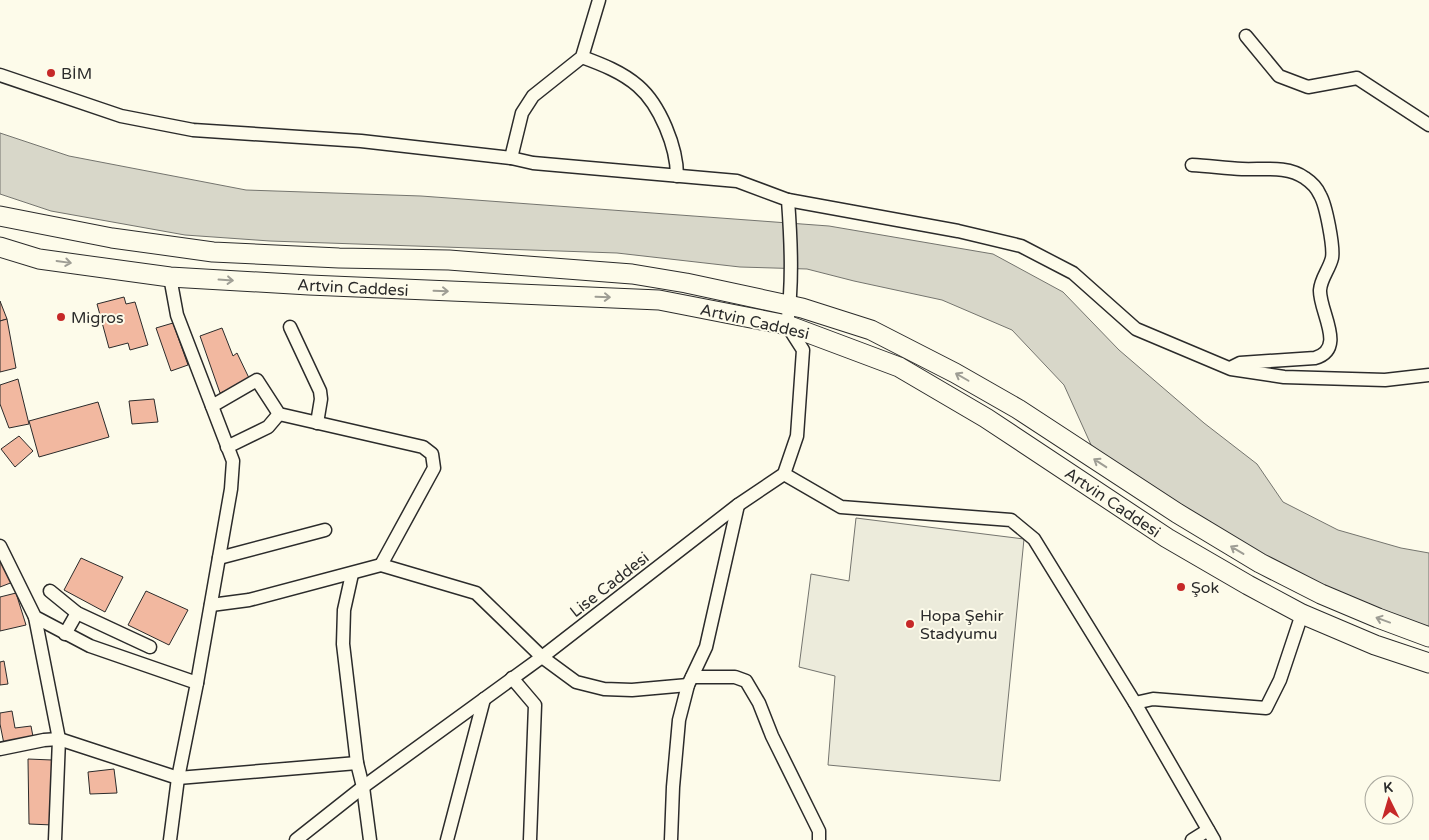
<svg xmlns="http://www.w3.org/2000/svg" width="1429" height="840" viewBox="0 0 1429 840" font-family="'Varela Round',sans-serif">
  <rect width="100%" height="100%" fill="#fdfbea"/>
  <!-- green -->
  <polygon fill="#ecebdb" stroke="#74746e" points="856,518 1024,539 1000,781 828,765 835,676 799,667 811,574 849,581"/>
  <!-- water -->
  <polygon fill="#d8d7c9" stroke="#74746e" points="0,133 69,156 246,190 421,196 829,226 993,254 1063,292 1119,350 1204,423 1257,464 1283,502 1338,530 1401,548 1429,553 1429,633 1325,595 1209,526 1092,447 1064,385 1012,330 942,300 854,281 807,269 740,267 617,253 270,241 185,235 51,211 0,194"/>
  <!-- building -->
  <g fill="#f2b8a0" stroke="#2b2b2b">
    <polygon points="124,297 126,304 135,302 148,345 130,350 128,343 109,348 97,304"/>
    <polygon points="0,301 7,319 0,321"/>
    <polygon points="7,319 16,368 0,372 0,321"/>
    <polygon points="173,323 188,365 171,371 156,328"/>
    <polygon points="222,328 233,356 237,353 249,378 244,384 220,393 200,336"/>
    <polygon points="18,379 29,424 9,428 0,404 0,385"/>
    <polygon points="154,399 158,422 132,424 129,401"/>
    <polygon points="98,402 109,437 39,457 29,421"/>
    <polygon points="19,436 33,451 15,467 1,449"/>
    <polygon points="0,554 13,582 0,587"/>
    <polygon points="81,558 123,577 105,612 64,590"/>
    <polygon points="146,591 188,610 169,645 128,625"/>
    <polygon points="16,593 26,625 0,631 0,597"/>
    <polygon points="4,661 8,684 0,685 0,662"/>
    <polygon points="12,711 15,728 31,726 34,742 4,744 0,724 0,713"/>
    <polygon points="28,759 52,760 53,825 29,824"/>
    <polygon points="114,769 117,793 90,794 88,772"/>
  </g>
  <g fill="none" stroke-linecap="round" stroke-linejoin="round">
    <defs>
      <g id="minor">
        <polyline points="1246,36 1279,76 1308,87 1357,78 1429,125"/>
        <path d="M582,57c19,7 40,15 56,29 22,19 39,61 39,90"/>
        <path d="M0,75l121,41 72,14 168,11 150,17 22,5 204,18 51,19c3,41 5,84 -1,125l16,25 -6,86 -13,38 -46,31 -196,152 -179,130 -67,53"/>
        <polyline points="511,158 522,113 533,96 582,57 599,0"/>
        <path d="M1192,165c17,1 33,3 50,4 20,1 45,-4 63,9 6,4 12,10 15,17 6,10 14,52 12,63 -3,12 -11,20 -12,32 -1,21 27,59 -5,68l-75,5 -8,4"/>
        <polyline points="788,200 958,231 1021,246 1073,273 1136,329 1231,369 1284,377 1385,380 1429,375"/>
        <polyline points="170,277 177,315 233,461 231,489 197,683"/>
        <polyline points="290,327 320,391 321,399 317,423"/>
        <polyline points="212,406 257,380 279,414 423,447 432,454 434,468 381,565"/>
        <polyline points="227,447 268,427 279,414"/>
        <polyline points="784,474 841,507 1011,520 1034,539 1135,703 1214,840"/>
        <polyline points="0,546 35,617 90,646 197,683 178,778 170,840"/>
        <polyline points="219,558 325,530"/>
        <polyline points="352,574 344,610 343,644 357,763 363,787 370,840"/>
        <polyline points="50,591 77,613 150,647"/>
        <polyline points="211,605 249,600 381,565 476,593 542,657 576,682 604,689 632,690 688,685"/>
        <polyline points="35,617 59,739 55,840"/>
        <polyline points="65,634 77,613"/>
        <polyline points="692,677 735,677 746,681 759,703 772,736 819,831 819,840"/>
        <polyline points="512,678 535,705 530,840"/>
        <polyline points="1135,703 1153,699 1266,708 1280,680 1302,614"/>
        <polyline points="0,749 44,740 59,739 178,778 357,763"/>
        <polyline points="447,840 484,699"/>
        <polyline points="671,840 673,787 679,720 688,685 706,647 738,505"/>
        <polyline points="1192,840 1208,830"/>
      </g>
      <g id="highway">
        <polyline points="0,216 112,238 213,252 339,258 449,260 632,274 686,283 802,308 871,330 955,373 1018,409 1177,513 1260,563 1321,594 1378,618 1429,637"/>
        <polyline points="0,247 39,259 170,277 309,285 659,300 787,325 899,367 986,418 1167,538 1248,585 1302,614 1375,645 1429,663"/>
      </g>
    </defs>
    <!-- minor casing -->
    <use href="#minor" stroke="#2b2b2b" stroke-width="15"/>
    <!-- highway casing -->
    <use href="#highway" stroke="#2b2b2b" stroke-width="21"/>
    <!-- minor -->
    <use href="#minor" stroke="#fdfbea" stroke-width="12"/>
    <!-- highway -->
    <use href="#highway" stroke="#fdfbea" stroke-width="19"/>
  </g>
  <!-- one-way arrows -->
  <defs><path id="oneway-shaft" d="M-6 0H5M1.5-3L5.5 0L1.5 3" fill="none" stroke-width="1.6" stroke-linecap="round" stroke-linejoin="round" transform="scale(1.25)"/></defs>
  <g stroke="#9e9d94">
    <use href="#oneway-shaft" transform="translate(64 262) rotate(8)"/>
    <use href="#oneway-shaft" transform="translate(226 280) rotate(4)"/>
    <use href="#oneway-shaft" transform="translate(441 291) rotate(2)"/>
    <use href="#oneway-shaft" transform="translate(603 297) rotate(2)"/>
    <use href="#oneway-shaft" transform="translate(962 377) rotate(-150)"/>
    <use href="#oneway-shaft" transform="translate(1100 463) rotate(-147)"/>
    <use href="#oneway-shaft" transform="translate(1237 550) rotate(-149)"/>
    <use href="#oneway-shaft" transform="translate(1383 620) rotate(-160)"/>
  </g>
  <!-- markers -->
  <g fill="#c62828" stroke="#fdfbea" stroke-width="2">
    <circle cx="51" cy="73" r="5"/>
    <circle cx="61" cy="317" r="5"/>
    <circle cx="1181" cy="587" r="5"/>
    <circle cx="910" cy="624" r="5"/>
  </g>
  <g text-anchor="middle" stroke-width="4" stroke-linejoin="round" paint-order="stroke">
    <!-- poi labels -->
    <g font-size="16" fill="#2b2b2b" stroke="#fdfbea" text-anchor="start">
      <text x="61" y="79">BİM</text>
      <text x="71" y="323">Migros</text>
      <text x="1191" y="593">Şok</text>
      <text x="920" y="621">Hopa Şehir<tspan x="920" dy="18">Stadyumu</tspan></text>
    </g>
    <!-- street labels -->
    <g font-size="16" fill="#2b2b2b" stroke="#fdfbea">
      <text transform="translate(353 287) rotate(3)" y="6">Artvin Caddesi</text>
      <text transform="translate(755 321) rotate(13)" y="6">Artvin Caddesi</text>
      <text transform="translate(1113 502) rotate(34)" y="6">Artvin Caddesi</text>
      <text transform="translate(609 584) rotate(-38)" y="6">Lise Caddesi</text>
    </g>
  </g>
  <!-- north arrow -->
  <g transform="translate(1389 800) rotate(355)"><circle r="24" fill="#fdfbea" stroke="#a9a89e"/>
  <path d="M0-4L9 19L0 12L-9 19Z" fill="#c62828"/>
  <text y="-8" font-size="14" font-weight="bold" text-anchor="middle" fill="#2b2b2b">K</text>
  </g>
</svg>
